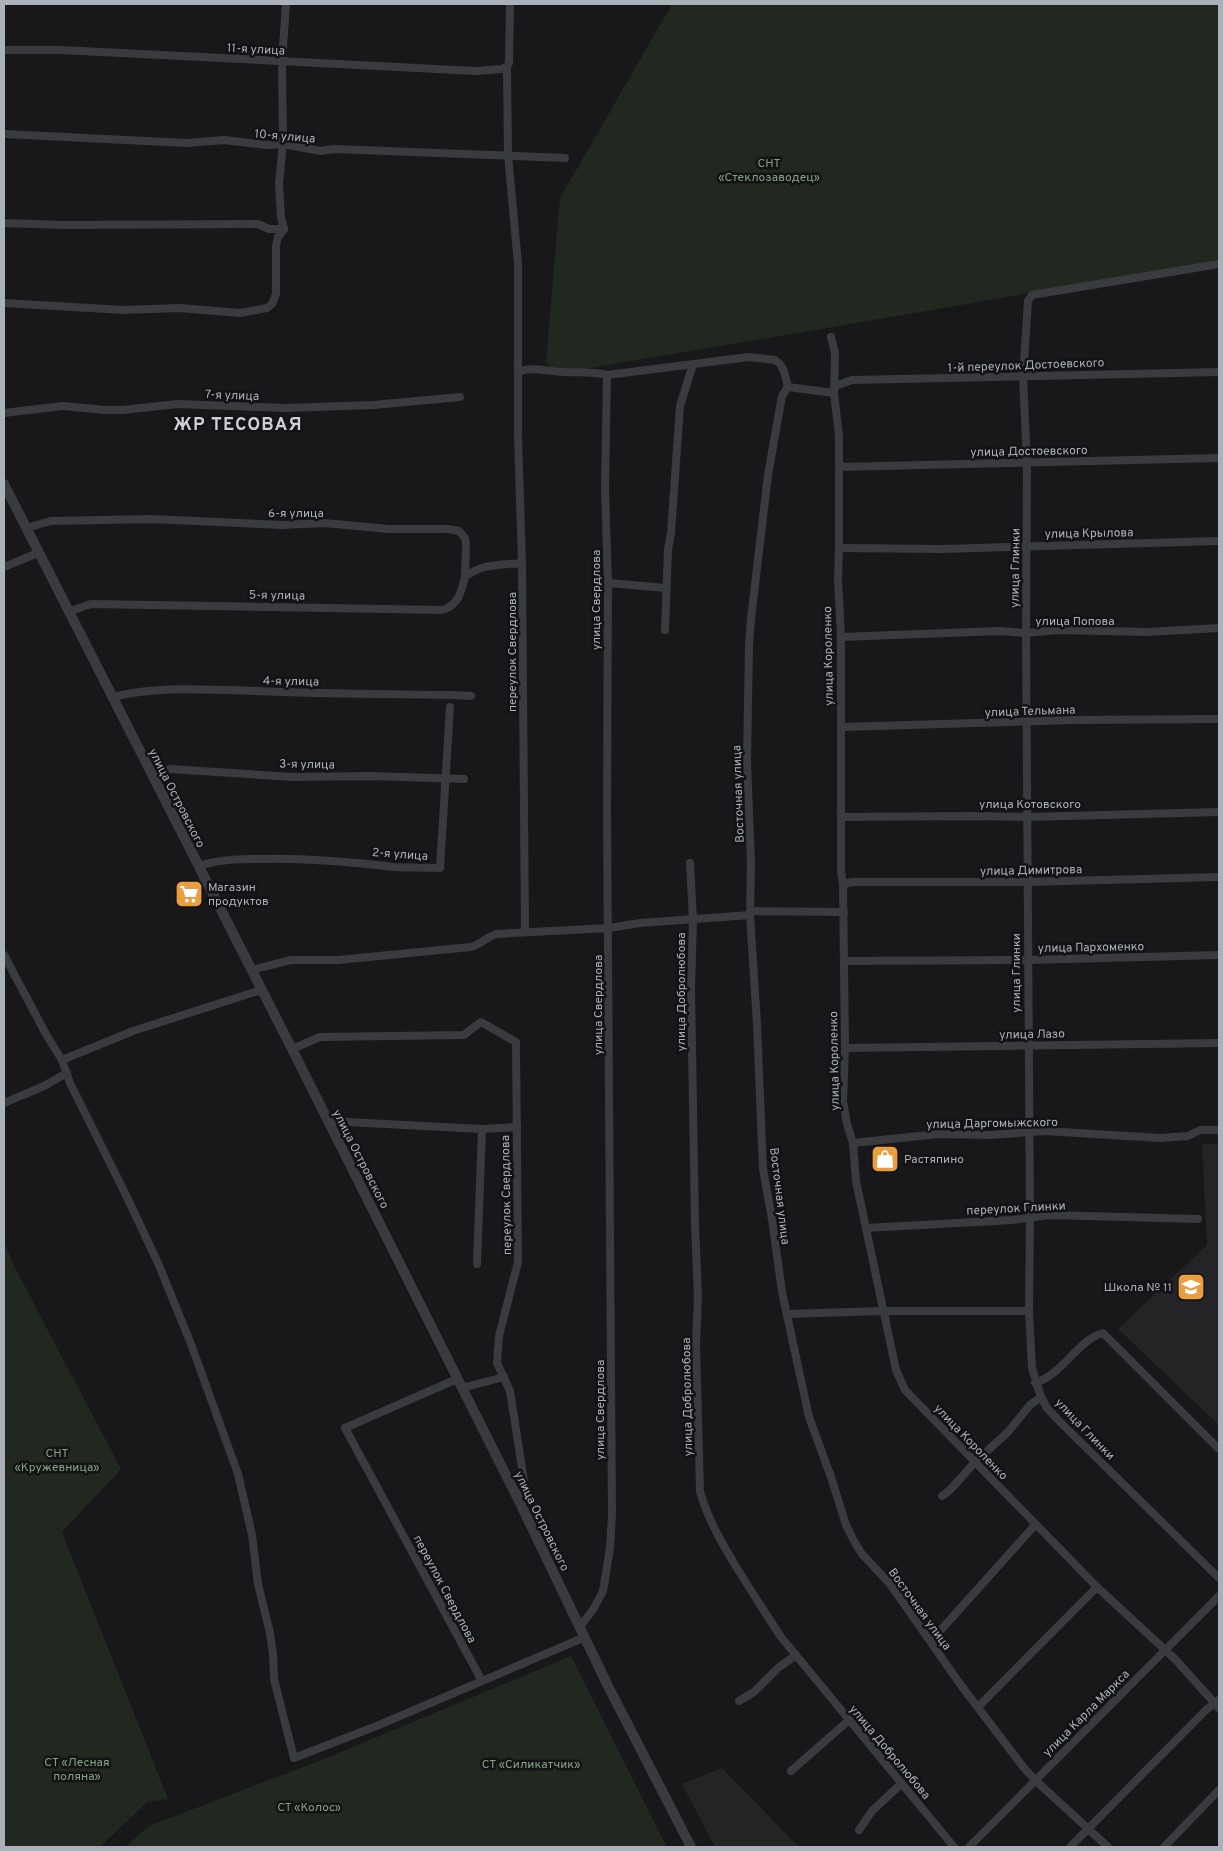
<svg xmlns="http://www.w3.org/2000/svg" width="1223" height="1851" viewBox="0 0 1223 1851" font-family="Overpass,sans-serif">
  <rect width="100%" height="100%" fill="#18181a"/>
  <!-- built -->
  <g fill="#242427">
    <polygon points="1202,1144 1219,1144 1219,1425 1118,1329 1207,1245"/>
    <polygon points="722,1768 799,1847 715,1847 682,1784"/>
  </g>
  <!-- green -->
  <g fill="#202820">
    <polygon points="672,4 1219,4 1219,261 556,374 546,362 560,198"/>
    <polygon points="4,1241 13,1264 121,1469 62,1532 168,1799 147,1802 100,1847 4,1847"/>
    <polygon points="571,1656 667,1847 125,1847 149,1826 329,1757"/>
  </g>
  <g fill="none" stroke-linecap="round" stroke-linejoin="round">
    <!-- minor -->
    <g stroke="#393b3f" stroke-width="8">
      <polyline points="510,4 509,63 507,67 508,155 518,264 518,436 522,563 525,932"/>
      <polyline points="4,50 61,50 476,71 501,69 507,67"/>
      <polyline points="4,134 187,143 224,140 266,145 283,144 321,151 334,149 565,158"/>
      <polyline points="4,223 65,225 258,224 269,229 284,229"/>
      <polyline points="284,229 281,217 279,184 283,144 282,61 286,4"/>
      <polyline points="1219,264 1032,295 1028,301 1023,377 1027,463 1026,633 1030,1217 1029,1311 1032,1368 1041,1397 1047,1408 1060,1422 1219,1578"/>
      <polyline points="4,303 124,310 179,308 240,313 267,308 272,304 276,294 276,246 278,237 284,229"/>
      <polyline points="831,337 835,353 834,393 839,436 839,548 838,579 841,637 841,872 843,884 845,1048 843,1101 847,1124 853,1143 856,1181 896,1370 905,1390 1097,1587 1175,1659 1219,1708"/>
      <path d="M518,372c15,-6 30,0 46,0 16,1 26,-1 43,3l142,-18 26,3 5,4 4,7 4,16 46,6"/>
      <polyline points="835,386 852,380 1219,372"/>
      <polyline points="788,387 782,396 768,475 751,619 749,644 747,762 751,864 750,915 757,1024 763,1169 772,1219 782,1292 809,1417 831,1477 846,1525 854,1541 862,1554 890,1584 960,1684 1024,1768 1035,1780 1108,1847"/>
      <polyline points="4,413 63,406 105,410 123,410 177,404 285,408 373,405 460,397"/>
      <polyline points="839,467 1219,458"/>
      <path d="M26,528l25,-7 100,-2 130,6 43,-2 65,6h59l11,2 6,7 1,6 -1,33c17,-14 37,-12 57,-14"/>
      <polyline points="839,548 942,549 1219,541"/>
      <polyline points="4,567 38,553"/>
      <polyline points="608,583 666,588"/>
      <path d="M68,612l23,-8 351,6c17,-5 19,-18 23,-33"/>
      <polyline points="665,630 668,549 671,533 680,406 693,364"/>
      <polyline points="841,637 1000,631 1026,633 1058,630 1147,632 1219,628"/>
      <path d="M112,697c48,-12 94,-7 143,-6 66,3 132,3 198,4l18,1"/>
      <polyline points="841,727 1072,720 1219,719"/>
      <polyline points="151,774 170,769 294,777 371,776 464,779"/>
      <polyline points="841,817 974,816 1028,817 1219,812"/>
      <path d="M690,863l3,57 -2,68 4,237 3,71 -2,48 4,147c7,27 21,50 35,74 15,24 30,48 46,72l173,210"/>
      <path d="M198,866c22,-7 43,-7 65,-7 44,-1 87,3 131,8 15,1 31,0 46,1l10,-161"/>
      <polyline points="843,884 853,882 1027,882 1219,877"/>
      <polyline points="750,911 844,912"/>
      <polyline points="4,955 47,1036 62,1060 70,1083 124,1191 158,1263 191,1344 238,1474 252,1535 258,1584 270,1633 273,1654 274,1679 294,1758 379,1725 585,1637"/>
      <polyline points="844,961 1028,960 1219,955"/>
      <path d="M251,970l40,-10h47l133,-13c10,-3 16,-10 25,-13l113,-6 31,-5 110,-8"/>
      <polyline points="845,1048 1219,1043"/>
      <polyline points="292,1049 320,1037 464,1035 481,1022 516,1042 518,1262 499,1336 497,1363 510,1391 525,1487 519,1501"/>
      <polyline points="62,1060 133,1031 261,990"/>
      <polyline points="4,1103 44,1086 67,1073"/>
      <polyline points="328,1121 482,1129 517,1127"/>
      <polyline points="853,1143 938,1134 990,1135 1045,1131 1160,1138 1188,1136 1200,1130 1219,1130"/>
      <polyline points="866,1228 1012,1220 1049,1215 1198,1219"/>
      <polyline points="477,1264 482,1129"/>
      <polyline points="787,1314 883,1311 1029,1311"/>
      <polyline points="457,1379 345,1428 482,1681"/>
      <path d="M1035,1383c29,-9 42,-43 68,-50l116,116"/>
      <polyline points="462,1388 504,1377"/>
      <polyline points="942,1496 950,1490 975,1462 1008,1432 1030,1405 1041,1397"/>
      <polyline points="580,1627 594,1608 603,1591 610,1548 612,1515 607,813 608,583 605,489 607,375"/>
      <polyline points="931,1641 1035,1525"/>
      <polyline points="739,1701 754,1692 778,1668 796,1655"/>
      <polyline points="978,1707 1097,1587"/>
      <polyline points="791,1771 848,1721"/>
      <polyline points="859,1830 872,1811 901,1784"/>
      <polyline points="969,1847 1219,1596"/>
      <polyline points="1070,1847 1207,1709 1219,1700"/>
      <polyline points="1164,1847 1219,1790"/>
    </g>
    <!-- tertiary -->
    <polyline stroke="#393b3f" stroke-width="10" points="4,484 292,1049 519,1501 608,1686 691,1847"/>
  </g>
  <!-- icons -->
  <defs>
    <symbol id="supermarket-square" viewBox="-11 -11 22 22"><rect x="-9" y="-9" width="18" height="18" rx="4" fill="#ea9e40" stroke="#131315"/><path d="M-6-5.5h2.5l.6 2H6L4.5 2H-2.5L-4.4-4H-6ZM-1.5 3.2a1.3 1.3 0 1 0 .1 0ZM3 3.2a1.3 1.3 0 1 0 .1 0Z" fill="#fff"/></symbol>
    <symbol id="shop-square" viewBox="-11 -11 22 22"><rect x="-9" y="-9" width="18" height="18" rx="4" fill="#ea9e40" stroke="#131315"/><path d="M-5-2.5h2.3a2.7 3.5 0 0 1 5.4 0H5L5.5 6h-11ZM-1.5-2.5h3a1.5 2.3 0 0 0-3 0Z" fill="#fff"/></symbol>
    <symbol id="school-square" viewBox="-11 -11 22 22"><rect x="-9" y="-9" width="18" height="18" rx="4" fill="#ea9e40" stroke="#131315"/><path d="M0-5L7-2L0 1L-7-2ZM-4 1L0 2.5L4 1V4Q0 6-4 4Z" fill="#fff"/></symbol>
  </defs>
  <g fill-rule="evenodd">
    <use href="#supermarket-square" x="173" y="878" width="32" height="32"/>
    <use href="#shop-square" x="869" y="1143" width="32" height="32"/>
    <use href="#school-square" x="1175" y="1271" width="32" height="32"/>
  </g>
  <g text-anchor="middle" stroke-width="5" stroke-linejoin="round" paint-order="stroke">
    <!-- street labels -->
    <g font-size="12" fill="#abb1b9" stroke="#131315">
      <text transform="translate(256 49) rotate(3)" y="4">11-я улица</text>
      <text transform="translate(285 136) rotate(5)" y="4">10-я улица</text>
      <text transform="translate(1026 365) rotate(-2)" y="4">1-й переулок Достоевского</text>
      <text transform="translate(232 395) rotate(2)" y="4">7-я улица</text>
      <text transform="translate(1029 451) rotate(-1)" y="4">улица Достоевского</text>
      <text x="296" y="517">6-я улица</text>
      <text transform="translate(1089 533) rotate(-1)" y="4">улица Крылова</text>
      <text transform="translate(1015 568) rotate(-89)" y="4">улица Глинки</text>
      <text transform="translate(277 595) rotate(1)" y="4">5-я улица</text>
      <text transform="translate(596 600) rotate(-90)" y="4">улица Свердлова</text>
      <text x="1075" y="625">улица Попова</text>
      <text transform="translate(512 652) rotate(-90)" y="4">переулок Свердлова</text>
      <text transform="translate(828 656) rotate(-91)" y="4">улица Короленко</text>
      <text transform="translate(291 681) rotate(1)" y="4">4-я улица</text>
      <text transform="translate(1030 711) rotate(-2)" y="4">улица Тельмана</text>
      <text transform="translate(307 764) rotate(1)" y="4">3-я улица</text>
      <text transform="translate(738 794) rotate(-92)" y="4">Восточная улица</text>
      <text transform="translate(177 798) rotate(63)" y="4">улица Островского</text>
      <text x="1030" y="808">улица Котовского</text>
      <text transform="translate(400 854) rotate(4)" y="4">2-я улица</text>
      <text transform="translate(1031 870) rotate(-1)" y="4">улица Димитрова</text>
      <text transform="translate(1091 947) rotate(-1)" y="4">улица Пархоменко</text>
      <text transform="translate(1016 973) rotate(-90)" y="4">улица Глинки</text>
      <text transform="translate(681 992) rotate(-90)" y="4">улица Добролюбова</text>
      <text transform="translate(598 1005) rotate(-90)" y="4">улица Свердлова</text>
      <text transform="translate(1032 1034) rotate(-1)" y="4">улица Лазо</text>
      <text transform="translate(834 1061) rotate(-91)" y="4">улица Короленко</text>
      <text transform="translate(992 1123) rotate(-1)" y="4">улица Даргомыжского</text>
      <text transform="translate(361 1159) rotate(63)" y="4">улица Островского</text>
      <text transform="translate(506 1195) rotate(-91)" y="4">переулок Свердлова</text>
      <text transform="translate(780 1196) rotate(83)" y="4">Восточная улица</text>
      <text transform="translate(1016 1208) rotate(-3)" y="4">переулок Глинки</text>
      <text transform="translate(687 1397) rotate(-91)" y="4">улица Добролюбова</text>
      <text transform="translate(600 1410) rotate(-90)" y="4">улица Свердлова</text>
      <text transform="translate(1085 1429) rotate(46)" y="4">улица Глинки</text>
      <text transform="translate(971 1442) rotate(46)" y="4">улица Короленко</text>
      <text transform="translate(542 1521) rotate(64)" y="4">улица Островского</text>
      <text transform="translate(445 1589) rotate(62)" y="4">переулок Свердлова</text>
      <text transform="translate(920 1609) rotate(54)" y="4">Восточная улица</text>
      <text transform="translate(1086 1713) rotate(-45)" y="4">улица Карла Маркса</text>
      <text transform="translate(890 1752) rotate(50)" y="4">улица Добролюбова</text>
    </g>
    <!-- park labels -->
    <g font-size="12" fill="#84a383" stroke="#131315">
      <text x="769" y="167">СНТ<tspan x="769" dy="14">«Стеклозаводец»</tspan></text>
      <text x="57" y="1457">СНТ<tspan x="57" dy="14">«Кружевница»</tspan></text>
      <text x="77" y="1766">СТ «Лесная<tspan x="77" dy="14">поляна»</tspan></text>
      <text x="531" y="1768">СТ «Силикатчик»</text>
      <text x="309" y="1811">СТ «Колос»</text>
    </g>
    <!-- poi labels -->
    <g font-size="12" fill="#abb1b9" stroke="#131315" text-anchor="start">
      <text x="208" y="891">Магазин<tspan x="208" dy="14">продуктов</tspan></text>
      <text x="904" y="1163">Растяпино</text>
      <text x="1172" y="1291" text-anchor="end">Школа № 11</text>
    </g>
    <!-- district labels -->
    <g font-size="18" font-weight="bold" letter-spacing="1" fill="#cccfd5" stroke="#131315">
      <text x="238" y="430">ЖР ТЕСОВАЯ</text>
    </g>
  </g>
  <!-- border -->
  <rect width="1223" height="1851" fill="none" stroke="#abb1b9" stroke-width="10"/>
</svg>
